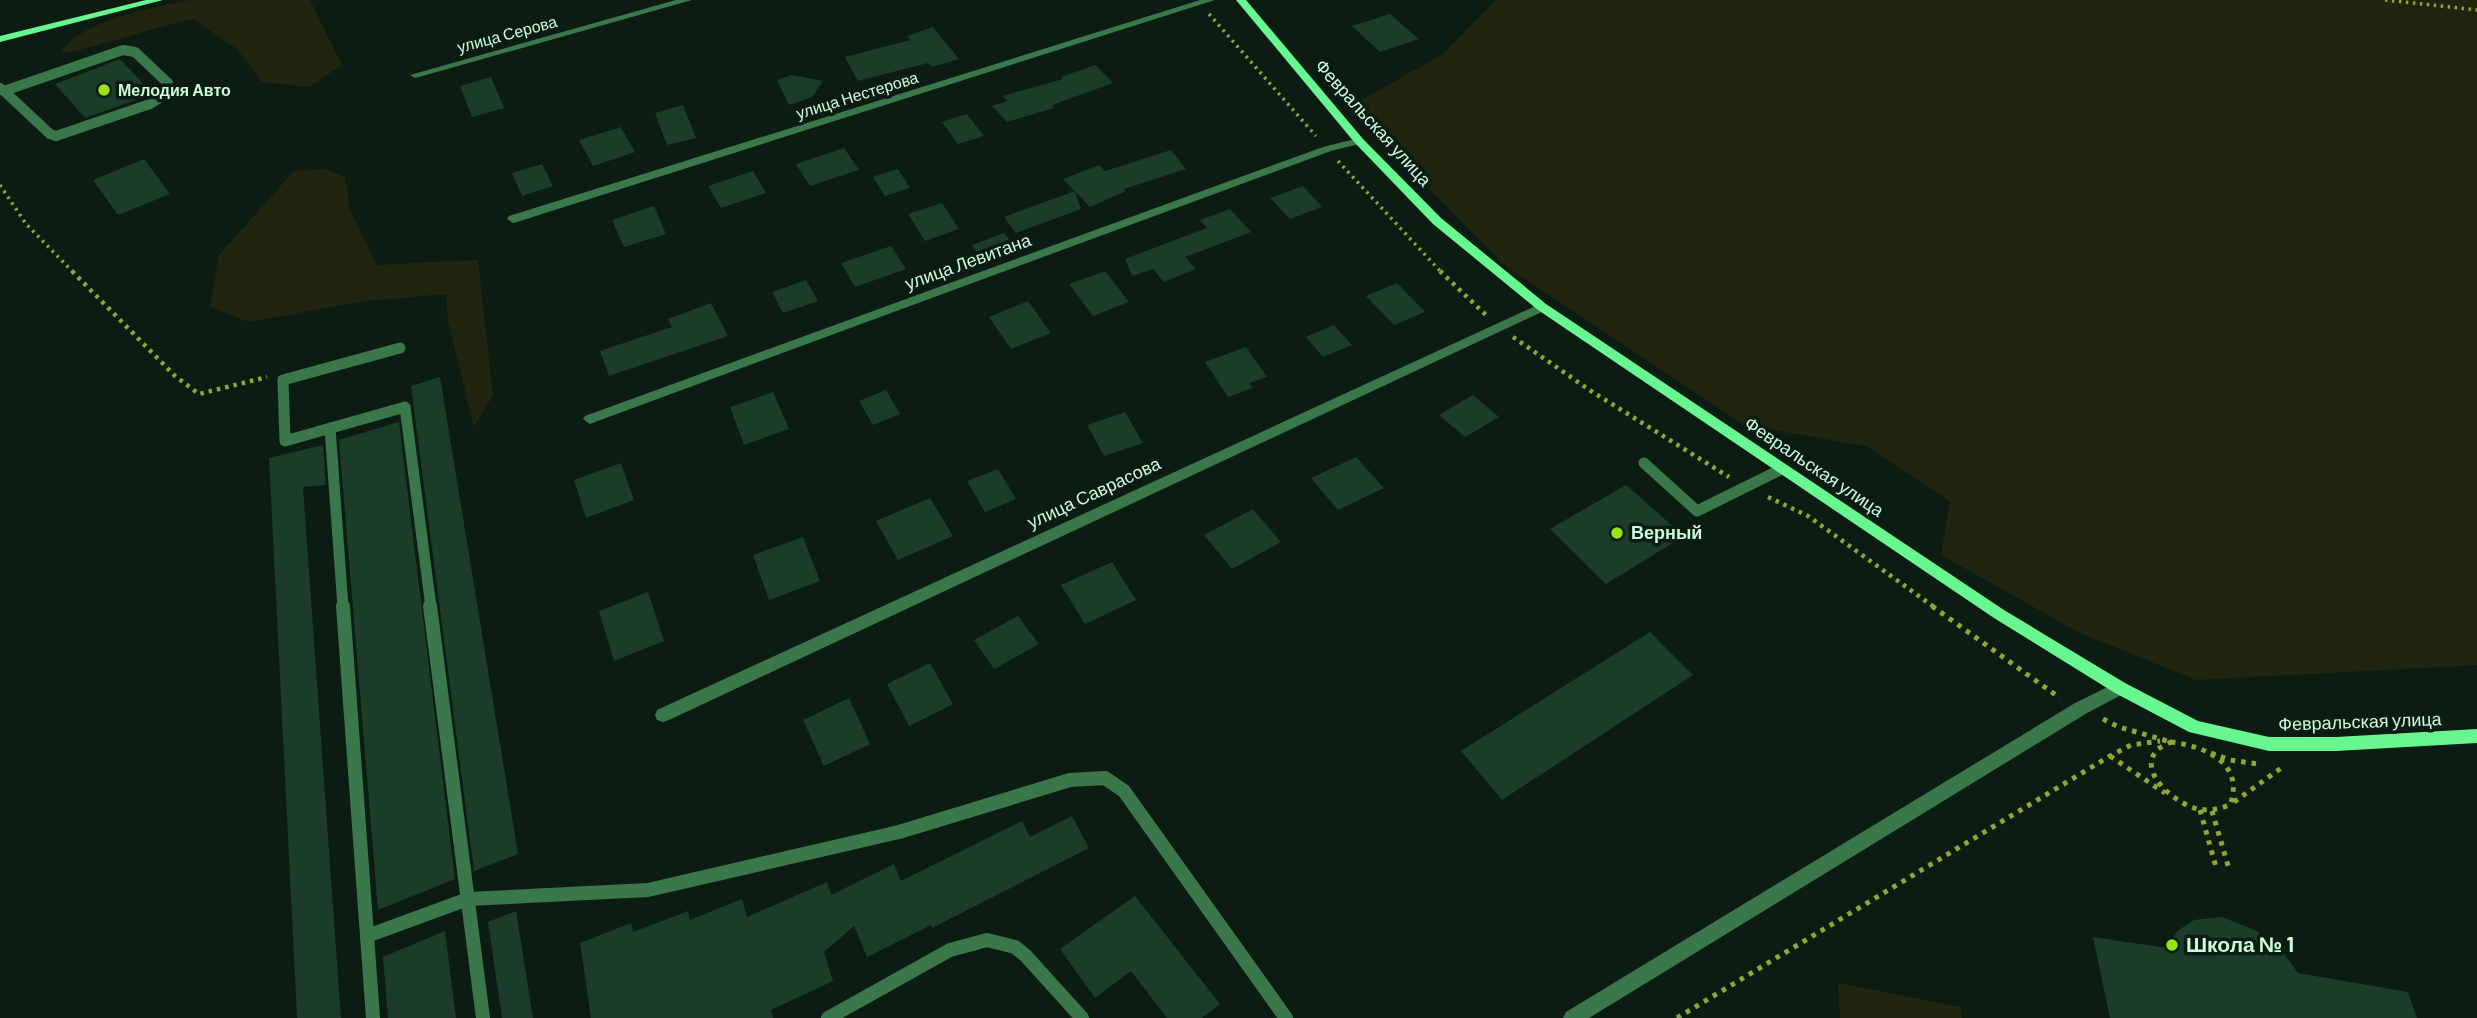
<svg xmlns="http://www.w3.org/2000/svg" width="2477" height="1018" viewBox="0 0 2477 1018" font-family="Barlow,sans-serif">
  <rect width="100%" height="100%" fill="#0c1c13"/>
  <!-- green -->
  <g fill="#212510">
    <path d="M190,0h120l32,65 -33,22 -47,-5 -25,-33 -44,-30c-44,9 -85,26 -129,34l-2,-3c23,-30 91,-43 128,-50z"/>
    <polygon points="1496,0 2477,0 2477,665 2196,680 2080,633 1941,555 1950,501 1866,446 1744,425 1504,265 1349,107 1443,54"/>
    <polygon points="325,169 345,177 350,210 377,265 478,260 493,395 474,427 448,322 446,294 365,301 249,322 210,307 219,255 294,171"/>
    <polygon points="1838,983 1960,1007 1962,1018 1840,1018"/>
  </g>
  <!-- building -->
  <g fill="#1a3c29">
    <polygon points="1390,14 1419,39 1380,52 1352,26"/>
    <polygon points="933,27 959,59 932,67 928,63 858,81 845,57 910,40 907,36"/>
    <polygon points="120,59 153,94 85,118 55,84"/>
    <polygon points="1095,65 1113,83 1052,105 1054,108 1007,122 992,106 1007,101 1003,96 1063,79 1061,77"/>
    <polygon points="792,75 823,81 812,97 789,105 777,80"/>
    <polygon points="491,77 504,108 472,117 460,86"/>
    <polygon points="683,105 696,138 667,145 655,113"/>
    <polygon points="967,114 984,136 958,144 942,122"/>
    <polygon points="621,127 635,152 593,166 579,140"/>
    <polygon points="844,148 859,170 810,186 796,164"/>
    <polygon points="1171,150 1186,169 1124,189 1126,191 1090,207 1063,179 1099,165 1105,171"/>
    <polygon points="144,159 170,194 118,215 93,180"/>
    <polygon points="542,164 553,186 522,196 512,173"/>
    <polygon points="898,169 910,188 885,196 873,177"/>
    <polygon points="753,171 766,193 721,208 708,186"/>
    <polygon points="1303,186 1322,207 1290,219 1270,198"/>
    <polygon points="1075,191 1081,209 1016,233 1004,217"/>
    <polygon points="942,203 959,229 925,241 908,214"/>
    <polygon points="654,206 666,234 624,247 612,220"/>
    <polygon points="1230,209 1251,232 1185,257 1196,269 1164,282 1153,269 1132,276 1125,259 1207,228 1200,220"/>
    <polygon points="1004,233 1019,252 985,264 972,245"/>
    <polygon points="891,246 906,269 855,287 841,263"/>
    <polygon points="1105,271 1129,302 1093,316 1069,284"/>
    <polygon points="806,280 818,301 783,313 772,292"/>
    <polygon points="1397,283 1425,312 1394,325 1366,296"/>
    <polygon points="1028,301 1051,333 1011,349 989,317"/>
    <polygon points="711,303 728,336 609,376 600,351 672,327 668,319"/>
    <polygon points="1334,325 1352,345 1323,357 1306,337"/>
    <polygon points="1246,347 1267,377 1249,383 1253,388 1228,397 1205,362"/>
    <polygon points="440,377 518,854 474,871 411,386"/>
    <polygon points="886,390 900,414 873,425 859,401"/>
    <polygon points="773,392 789,429 744,445 730,407"/>
    <polygon points="1473,395 1499,417 1465,437 1439,415"/>
    <polygon points="1125,412 1143,443 1104,456 1087,425"/>
    <polygon points="399,422 455,879 378,910 339,440"/>
    <polygon points="323,445 326,485 303,487 341,1018 297,1018 269,458"/>
    <polygon points="1356,457 1384,488 1338,510 1311,478"/>
    <polygon points="621,463 634,500 586,518 574,480"/>
    <polygon points="998,469 1016,499 985,512 967,481"/>
    <polygon points="1626,485 1684,536 1606,584 1550,529"/>
    <polygon points="930,498 953,536 898,560 876,521"/>
    <polygon points="1253,509 1281,542 1232,569 1204,535"/>
    <polygon points="803,537 820,581 769,600 753,555"/>
    <polygon points="1112,562 1136,600 1085,624 1061,585"/>
    <polygon points="648,592 664,641 614,661 599,611"/>
    <polygon points="1018,616 1039,644 994,669 974,640"/>
    <polygon points="1650,632 1693,675 1502,800 1461,751"/>
    <polygon points="930,663 953,704 909,726 887,684"/>
    <polygon points="849,698 870,744 824,766 803,720"/>
    <polygon points="1072,816 1089,848 932,928 931,925 867,957 854,926 824,952 833,981 771,1010 773,1018 591,1018 580,943 631,923 633,932 688,911 690,920 742,899 747,917 827,882 831,895 894,864 901,881 1022,821 1030,837"/>
    <polygon points="1135,896 1220,1004 1202,1018 1167,1018 1131,971 1095,998 1060,949"/>
    <polygon points="516,911 533,1018 502,1018 488,922"/>
    <polygon points="2222,917 2255,930 2282,951 2298,973 2408,992 2417,1018 2110,1018 2093,937 2167,948 2177,931 2194,920"/>
    <polygon points="445,931 456,1018 388,1018 383,957"/>
  </g>
  <g fill="none" stroke-linecap="round" stroke-linejoin="round">
    <!-- path-far2 -->
    <g stroke="#90a734" stroke-width="3.5" stroke-dasharray="2.5 4.5" stroke-linecap="butt">
      <polyline points="2385,0 2477,10"/>
      <polyline points="1209,14 1316,136"/>
      <polyline points="1338,161 1442,273"/>
      <polyline points="0,185 26,224 74,273"/>
    </g>
    <!-- path-far1 -->
    <g stroke="#90a734" stroke-width="4.5" stroke-dasharray="3.5 5" stroke-linecap="butt">
      <polyline points="72,271 175,376 199,394 267,377"/>
      <polyline points="1440,271 1487,316"/>
      <polyline points="1513,337 1591,391 1729,477"/>
      <polyline points="1768,497 1808,516 1934,607"/>
    </g>
    <!-- path -->
    <g stroke="#90a734" stroke-width="5" stroke-dasharray="4.5 6" stroke-linecap="butt">
      <polyline points="1932,606 2060,698"/>
      <polyline points="2103,719 2119,727 2171,742"/>
      <path d="M2171,742c35,4 74,22 59,63 -11,4 -20,6 -32,4 -20,-4 -62,-36 -41,-59 3,-3 10,-6 14,-8z"/>
      <polyline points="2211,753 2230,760 2258,764"/>
      <polyline points="2110,756 2165,793"/>
      <polyline points="2234,802 2284,766"/>
      <polyline points="2200,810 2216,867"/>
      <polyline points="2212,811 2229,869"/>
      <polyline points="1677,1018 2110,756 2131,745 2160,741"/>
    </g>
    <!-- lane-far2 -->
    <g stroke="#3a784c" stroke-width="10">
      <polygon points="123,50 135,52 168,83 163,96 150,104 56,136 50,134 4,91"/>
      <polyline points="0,88 4,91"/>
    </g>
    <!-- lane-far1 -->
    <g stroke="#3a784c" stroke-width="11">
      <polyline points="400,348 283,380 285,441 405,407 431,607"/>
      <polyline points="330,428 343,607"/>
      <polyline points="1644,463 1697,511 1782,469"/>
    </g>
    <!-- lane -->
    <g stroke="#3a784c" stroke-width="14">
      <polyline points="343,606 373,1018"/>
      <polyline points="430,606 483,1018"/>
      <polyline points="367,936 468,899 648,890 899,832 1070,780 1105,778 1124,791 1286,1018"/>
      <polyline points="828,1018 950,950 987,940 1015,947 1026,956 1082,1018"/>
    </g>
    <!-- street -->
    <g fill="#3a784c" fill-rule="evenodd">
      <polygon points="676,0 692,0 419,77 415,78 410,75"/>
      <polygon points="1200,0 1215,0 517,222 513,223 507,219 509,216"/>
      <polygon points="1359,138 1363,139 1363,143 1331,151 595,422 590,424 583,419 585,416 1323,147"/>
      <polygon points="1542,303 1548,307 1546,310 669,720 663,722 657,720 655,715 657,710"/>
      <polygon points="2120,681 2125,683 2128,688 2125,693 2087,713 1589,1018 1563,1018 1566,1012 2075,703"/>
    </g>
    <!-- secondary -->
    <g fill="#67f68f" fill-rule="evenodd">
      <polygon points="146,0 163,0 0,42 0,36"/>
      <polygon points="1236,0 1246,0 1363,139 1441,218 1546,304 2004,610 2125,683 2198,721 2269,737 2336,737 2477,729 2477,743 2336,751 2269,751 2189,732 2115,693 1994,618 1538,310 1433,224 1355,143"/>
    </g>
  </g>
  <!-- markers -->
  <g fill="#99e50e" stroke="#0c1c13" stroke-width="2.5">
    <circle cx="104" cy="90" r="7"/>
    <circle cx="1617" cy="533" r="7"/>
    <circle cx="2172" cy="945" r="7"/>
  </g>
  <g text-anchor="middle" stroke-width="7" stroke-linejoin="round" paint-order="stroke">
    <!-- far-street labels -->
    <g font-size="16" fill="#cbfcdd" stroke="#0c1c13">
      <text transform="translate(507 34) rotate(-15)" y="6">улица Серова</text>
      <text transform="translate(857 95) rotate(-17)" y="6">улица Нестерова</text>
    </g>
    <!-- far-poi labels -->
    <g font-size="16" font-weight="bold" fill="#cbfcdd" stroke="#0c1c13" text-anchor="start">
      <text x="118" y="96">Мелодия Авто</text>
    </g>
    <!-- street labels -->
    <g font-size="18" fill="#cbfcdd" stroke="#0c1c13">
      <text transform="translate(1373 123) rotate(48)" y="6">Февральская улица</text>
      <text transform="translate(968 262) rotate(-20)" y="6">улица Левитана</text>
      <text transform="translate(1814 467) rotate(34)" y="6">Февральская улица</text>
      <text transform="translate(1094 493) rotate(-25)" y="6">улица Саврасова</text>
      <text transform="translate(2360 722) rotate(-2)" y="6">Февральская улица</text>
    </g>
    <!-- poi labels -->
    <g font-size="18" font-weight="bold" fill="#cbfcdd" stroke="#0c1c13" text-anchor="start">
      <text x="1631" y="539">Верный</text>
    </g>
    <!-- near-poi labels -->
    <g font-size="21" font-weight="bold" fill="#cbfcdd" stroke="#0c1c13" text-anchor="start">
      <text x="2186" y="952">Школа № 1</text>
    </g>
  </g>
</svg>
